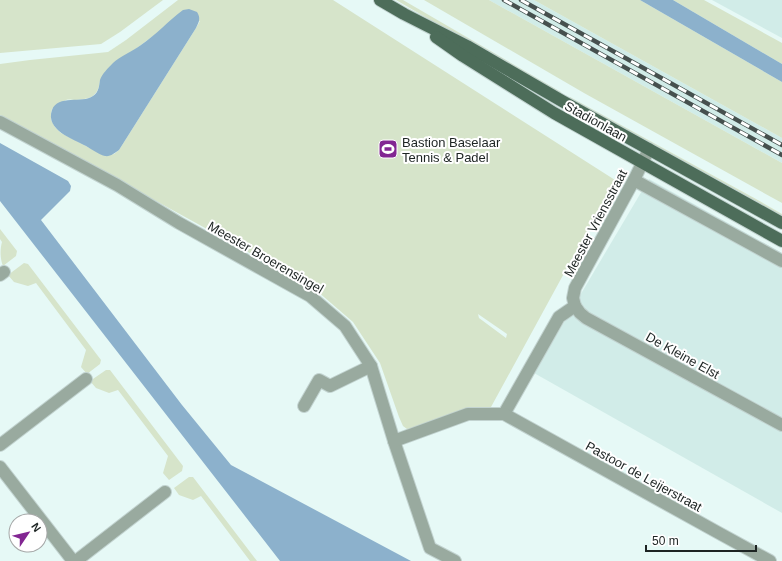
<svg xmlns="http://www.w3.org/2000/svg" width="782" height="561" viewBox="0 0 782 561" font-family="Arial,sans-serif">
  <rect width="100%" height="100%" fill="#e6f9f6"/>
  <!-- built -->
  <g fill="#d1ece8">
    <polygon points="489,0 534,0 782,138 782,163"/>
    <polygon points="712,0 782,0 782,38"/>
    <polygon points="649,179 782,253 782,513 534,373"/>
  </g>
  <!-- green -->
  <g fill="#d6e4ca" fill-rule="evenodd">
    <polygon points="0,0 163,0 120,32 101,44 0,53"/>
    <path d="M178,0h155l282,180 -124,227 -23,2 -55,19 -6,1 -4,-3 -4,-9 -19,-54 -27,-41 -36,-31 -101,-57 -216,-119v-51l30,-4 78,-8 18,-12zM200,21l-4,7 -77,122 -5,4 -9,2 -44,-23 -6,-6 -4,-7v-6l1,-5c4,-2 9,-7 14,-9 3,-1 7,0 10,0 14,-1 22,-3 24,-19l33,-30 20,-15zM478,314l29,20 -1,4 -27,-20z"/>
    <polygon points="396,0 403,0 561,92 559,95"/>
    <polygon points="424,0 489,0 782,163 782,203 584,93"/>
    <polygon points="534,0 640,0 782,82 782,138"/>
    <polygon points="673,0 704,0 782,43 782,64"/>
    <polygon points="570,97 756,199 782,214 782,219 569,99"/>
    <path d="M0,229l17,22 -1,5 -13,10c-3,-7 -3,-17 -1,-24l-2,-3z"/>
    <polygon points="24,263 28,264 101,360 100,364 87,374 81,367 86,350 36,283 28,286 14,282 8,275"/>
    <polygon points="106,370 110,370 183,466 182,471 169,480 163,473 168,456 118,390 109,393 96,388 90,381"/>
    <polygon points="189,477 193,477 257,561 250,561 201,496 193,500 179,495 174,488"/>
  </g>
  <!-- water -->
  <g fill="#8cb1cc">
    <polygon points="640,0 673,0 782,64 782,82"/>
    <path d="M189,9l8,3c4,6 2,10 -1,16l-77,122c-4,3 -9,7 -14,6 -5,-1 -14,-7 -19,-10 -13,-7 -41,-16 -34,-36 6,-16 30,-6 41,-14 6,-4 6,-10 7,-16 2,-6 8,-12 13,-17 6,-6 20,-12 28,-18 15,-10 27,-24 42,-35z"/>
    <polygon points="0,143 68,181 71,186 70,191 41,220 182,405 231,465 411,561 280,561 0,201"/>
  </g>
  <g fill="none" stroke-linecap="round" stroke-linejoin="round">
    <defs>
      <g id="minor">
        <polyline points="0,122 117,185 179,223 310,296 345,326 371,366 394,441 430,548 455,561"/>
        <polyline points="634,180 782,261"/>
        <polyline points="0,275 4,272"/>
        <polyline points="575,306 580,313 586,318 782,425"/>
        <polyline points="304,406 319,380 330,386 371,366"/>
        <polyline points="504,414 559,317 575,306 573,298 575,288 634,180 649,149"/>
        <polyline points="394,441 468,414 504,414 717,532 770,561"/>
        <polyline points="0,445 86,379"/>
        <polyline points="0,467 73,561"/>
        <polyline points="76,561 165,492"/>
      </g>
      <g id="major">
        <polyline points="380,0 404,14 467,46 562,101 782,223"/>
        <polyline points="436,37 463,56 554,113 782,241"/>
      </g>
    </defs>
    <!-- minor casing -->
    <use href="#minor" stroke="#c2d3d0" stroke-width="14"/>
    <!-- major casing -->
    <use href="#major" stroke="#c2d3d0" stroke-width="14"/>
    <!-- minor -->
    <use href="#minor" stroke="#99aa9f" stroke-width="12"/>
    <!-- major -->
    <use href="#major" stroke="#4d6d5a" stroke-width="12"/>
    <defs>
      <g id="rail">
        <polyline points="504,0 782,155"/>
        <polyline points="521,0 782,145"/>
      </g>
    </defs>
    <!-- rail casing -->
    <use href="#rail" stroke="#46504e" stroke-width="4.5"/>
    <!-- rail -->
    <use href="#rail" stroke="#fff" stroke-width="3" stroke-dasharray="9" stroke-linecap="butt"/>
  </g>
  <!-- icons -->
  <defs>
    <symbol id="stadium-square" viewBox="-11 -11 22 22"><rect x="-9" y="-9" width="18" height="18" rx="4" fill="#822692" stroke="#fff"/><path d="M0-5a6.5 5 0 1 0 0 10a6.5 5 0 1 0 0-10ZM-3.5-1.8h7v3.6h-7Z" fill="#fff"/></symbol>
  </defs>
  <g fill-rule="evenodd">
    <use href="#stadium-square" x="377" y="138" width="22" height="22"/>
  </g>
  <g text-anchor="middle" stroke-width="4" stroke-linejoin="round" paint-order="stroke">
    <!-- street labels -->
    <g font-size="13" fill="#1d2423" stroke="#fff">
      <text transform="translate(596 121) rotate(29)" y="5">Stadionlaan</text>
      <text transform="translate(595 223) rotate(-62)" y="5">Meester Vriensstraat</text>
      <text transform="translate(266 257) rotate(30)" y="5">Meester Broerensingel</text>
      <text transform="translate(683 355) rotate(29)" y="5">De Kleine Elst</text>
      <text transform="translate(644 476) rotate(29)" y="5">Pastoor de Leijerstraat</text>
    </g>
    <!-- poi labels -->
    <g font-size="13" fill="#1d2423" stroke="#fff" text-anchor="start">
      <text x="402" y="147">Bastion Baselaar<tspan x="402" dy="15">Tennis &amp; Padel</tspan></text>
    </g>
  </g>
  <!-- north arrow -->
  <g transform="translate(28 533) rotate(55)"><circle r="19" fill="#ffffff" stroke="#a5a7a7"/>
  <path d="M0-3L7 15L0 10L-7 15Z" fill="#822692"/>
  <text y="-6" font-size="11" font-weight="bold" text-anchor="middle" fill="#1d2423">N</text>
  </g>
  <!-- scale -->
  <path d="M646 545v6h110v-6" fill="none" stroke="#1d2423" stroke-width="2"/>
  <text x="652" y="545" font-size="12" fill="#1d2423" stroke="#ffffff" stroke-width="3" paint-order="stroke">50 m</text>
</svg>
